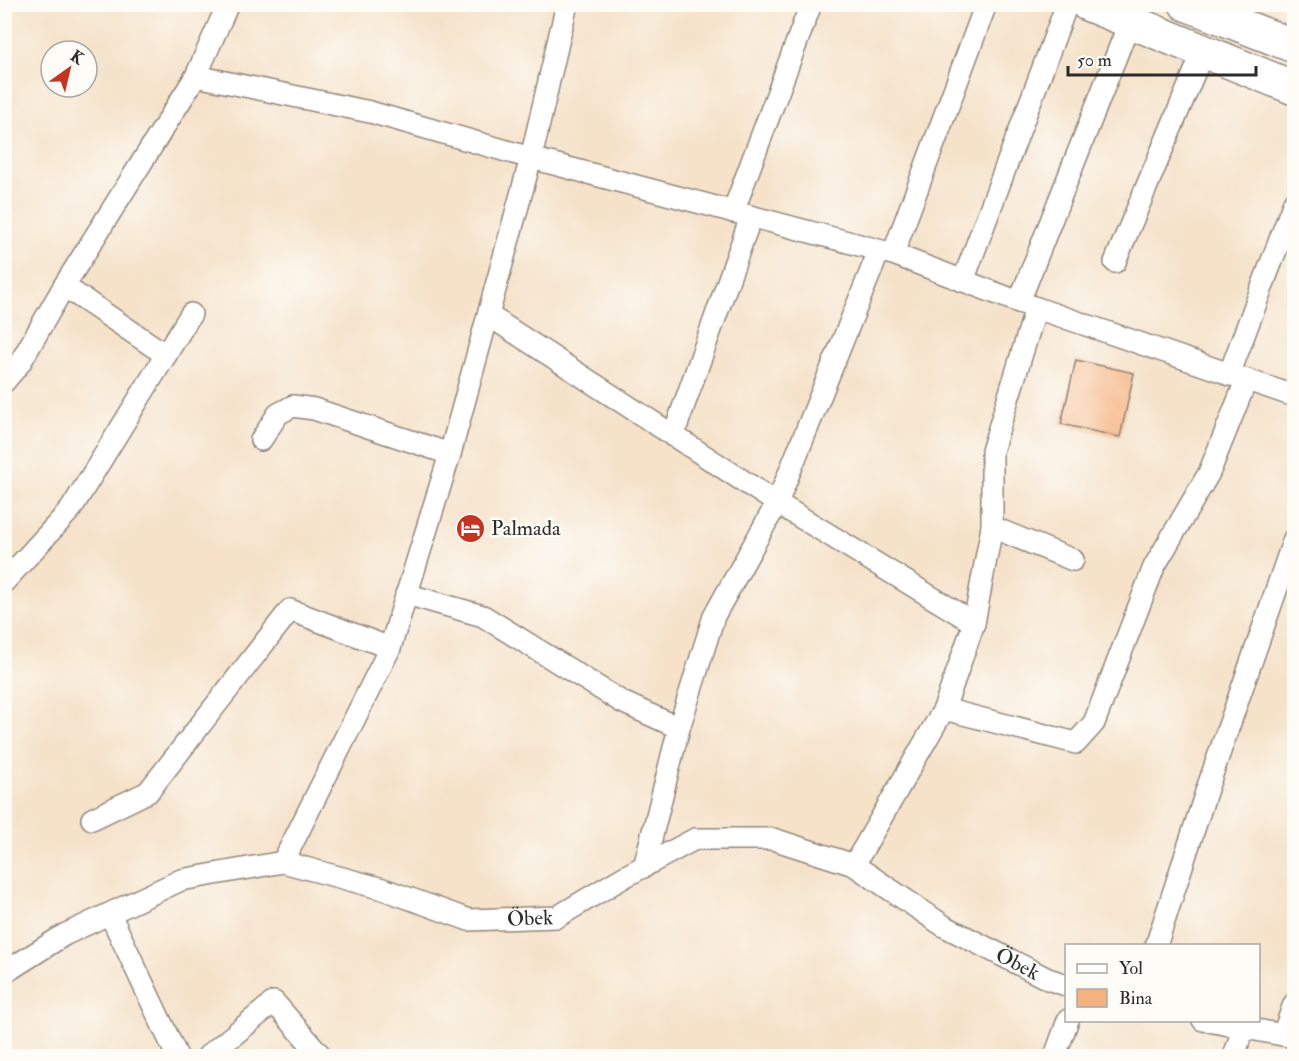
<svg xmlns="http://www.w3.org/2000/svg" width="1299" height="1061" viewBox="0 0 1299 1061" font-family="'IM FELL Double Pica',serif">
  <rect width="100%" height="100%" fill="#fdfcf7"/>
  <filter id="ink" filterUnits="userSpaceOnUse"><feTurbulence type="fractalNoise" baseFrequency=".0167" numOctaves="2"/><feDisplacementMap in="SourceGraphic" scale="12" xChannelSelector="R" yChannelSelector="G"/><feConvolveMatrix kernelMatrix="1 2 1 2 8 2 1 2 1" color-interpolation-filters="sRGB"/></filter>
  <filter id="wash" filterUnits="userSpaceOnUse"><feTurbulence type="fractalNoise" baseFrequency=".008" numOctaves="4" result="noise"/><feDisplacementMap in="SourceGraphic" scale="24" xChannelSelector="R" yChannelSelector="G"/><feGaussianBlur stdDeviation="1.35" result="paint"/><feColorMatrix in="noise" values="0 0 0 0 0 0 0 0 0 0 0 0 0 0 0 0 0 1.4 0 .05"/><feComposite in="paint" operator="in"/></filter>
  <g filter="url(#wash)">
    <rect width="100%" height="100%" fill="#f5e2c9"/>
    <g id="blocks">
      <!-- building -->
      <polygon fill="#f5b27e" points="1076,360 1134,373 1120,437 1061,424"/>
    </g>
  </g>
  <g filter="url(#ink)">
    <use href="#blocks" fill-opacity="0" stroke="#90867a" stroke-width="1.5"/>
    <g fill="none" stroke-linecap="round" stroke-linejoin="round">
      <defs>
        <g id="minor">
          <polyline points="196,76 370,112 531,158 893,254 1019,302 1294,396"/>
          <polyline points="733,212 811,4"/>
          <polyline points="893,254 986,4"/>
          <polyline points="1115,262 1203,52"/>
          <polyline points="963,281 1067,4"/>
          <polyline points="64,286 166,355"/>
          <polyline points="1019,302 1130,21"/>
          <polyline points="488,315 777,503 974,623"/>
          <polyline points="1229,375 1294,202"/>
          <polyline points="4,382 20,363 64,286 196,76 228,4"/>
          <polyline points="673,436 751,217"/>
          <polyline points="261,440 278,414 293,406 314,409 450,454"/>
          <polyline points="992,527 1073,560"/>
          <polyline points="4,582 71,509 191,314"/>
          <polyline points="406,594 483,616 622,702 679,728"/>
          <polyline points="944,709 1076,743 1094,723 1154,567 1209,473 1246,381"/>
          <polyline points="92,819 148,792 290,610 390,648"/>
          <polyline points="283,862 390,648 450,454 531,158 567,4"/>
          <polyline points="854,865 944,709 974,623 992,527 992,451 1036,308"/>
          <polyline points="644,867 679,728 714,616 777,503 879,251"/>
          <polyline points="110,914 177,1056"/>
          <polyline points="1156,946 1208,786 1294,539"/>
          <path id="s1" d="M4,973l60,-38 117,-55 102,-18 100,27 86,31 88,-3 67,-40 71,-38h78l81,26 90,61 104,53 18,6"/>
          <polyline points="1203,1020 1294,1037"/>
          <polyline points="1283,1035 1294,1004"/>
          <polyline points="208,1056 274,1002 321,1056"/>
          <polyline points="1055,1056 1068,1020"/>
          <polyline points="1234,1056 1243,1029"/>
        </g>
        <g id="primary">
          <polyline points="1087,4 1294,88"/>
          <polyline points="1186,4 1294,46"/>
        </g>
      </defs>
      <!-- minor casing -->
      <use href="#minor" stroke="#90867a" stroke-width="24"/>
      <!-- primary casing -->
      <use href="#primary" stroke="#90867a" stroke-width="36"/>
      <!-- minor -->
      <use href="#minor" stroke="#fff" stroke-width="21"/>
      <!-- primary -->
      <use href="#primary" stroke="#fff" stroke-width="33"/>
    </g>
  </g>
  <!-- icons -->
  <defs>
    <symbol id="hotel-disc" viewBox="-11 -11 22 22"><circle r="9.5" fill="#c8321e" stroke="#fdfcf7"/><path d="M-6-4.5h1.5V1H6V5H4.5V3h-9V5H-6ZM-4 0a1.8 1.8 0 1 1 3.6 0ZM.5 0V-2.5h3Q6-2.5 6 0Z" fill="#fff"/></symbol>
  </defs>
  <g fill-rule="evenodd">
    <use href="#hotel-disc" x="454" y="512" width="33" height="33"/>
  </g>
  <g text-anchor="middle" stroke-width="5" stroke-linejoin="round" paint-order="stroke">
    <!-- poi labels -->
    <g font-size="21" fill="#2b2b2b" stroke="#fdfcf7" text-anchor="start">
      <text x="491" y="535">Palmada</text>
    </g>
    <!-- street labels -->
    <g font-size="21" fill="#2b2b2b" stroke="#fdfcf7">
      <text dy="7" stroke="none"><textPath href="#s1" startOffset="560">Öbek</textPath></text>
      <text dy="7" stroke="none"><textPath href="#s1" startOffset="1100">Öbek</textPath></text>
    </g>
  </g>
  <!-- margin -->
  <rect width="1299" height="1061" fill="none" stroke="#fdfcf7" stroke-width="24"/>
  <!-- legend -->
  <rect x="1065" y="944" width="195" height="78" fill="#fdfcf7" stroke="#a9a8a5" stroke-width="1.5"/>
  <rect x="1077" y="964" width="30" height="9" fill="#ffffff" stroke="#a9a8a5" stroke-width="1.5"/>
  <text x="1119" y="974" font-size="18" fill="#2b2b2b">Yol</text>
  <rect x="1077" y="989" width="30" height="18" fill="#f5b27e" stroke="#a9a8a5" stroke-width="1.5"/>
  <text x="1119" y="1004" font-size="18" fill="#2b2b2b">Bina</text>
  <!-- north arrow -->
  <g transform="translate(69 69) rotate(34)"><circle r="28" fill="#fdfcf7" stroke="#a9a8a5" stroke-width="1.5"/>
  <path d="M0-4.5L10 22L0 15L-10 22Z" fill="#c8321e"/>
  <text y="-9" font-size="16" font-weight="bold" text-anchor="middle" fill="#2b2b2b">K</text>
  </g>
  <!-- scale -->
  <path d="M1068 66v9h188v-9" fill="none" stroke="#2b2b2b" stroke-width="3"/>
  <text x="1077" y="66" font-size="18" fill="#2b2b2b" stroke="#fdfcf7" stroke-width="4.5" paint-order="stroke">50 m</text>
</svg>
